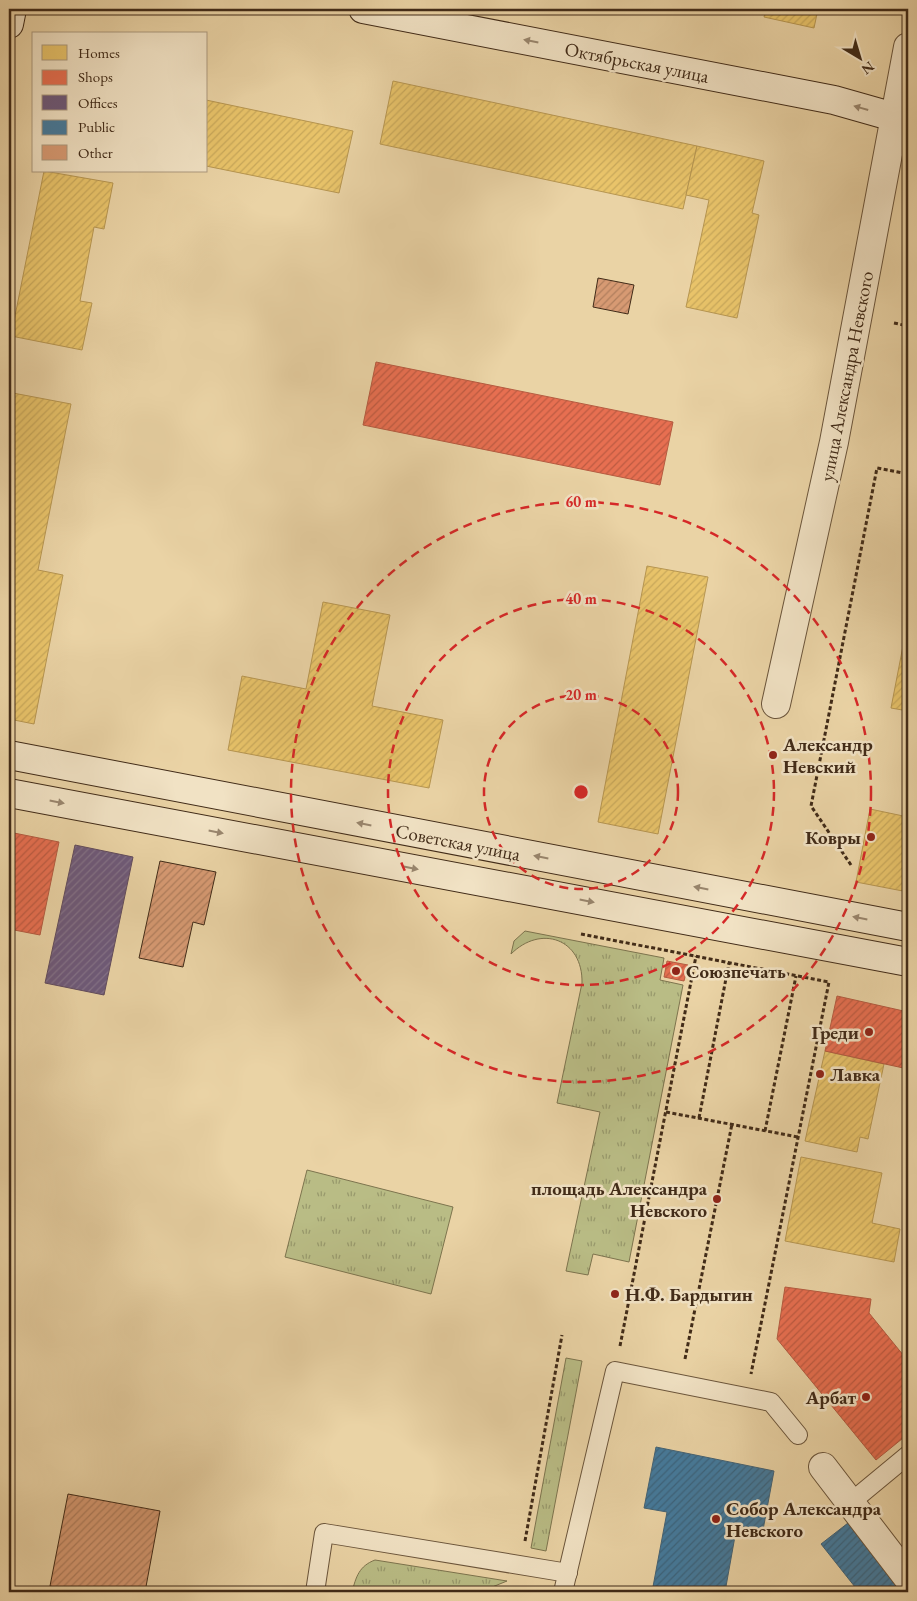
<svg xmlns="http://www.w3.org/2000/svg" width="917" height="1601" viewBox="0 0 917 1601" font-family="'EB Garamond',serif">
  <defs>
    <pattern id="grass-tufts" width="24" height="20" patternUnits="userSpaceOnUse" patternTransform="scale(1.25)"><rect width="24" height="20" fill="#b9bc85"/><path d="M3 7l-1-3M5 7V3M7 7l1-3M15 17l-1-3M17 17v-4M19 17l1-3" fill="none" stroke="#98996c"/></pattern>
    <pattern id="homes-hatch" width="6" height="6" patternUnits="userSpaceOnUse" patternTransform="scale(1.25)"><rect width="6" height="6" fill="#e9c46a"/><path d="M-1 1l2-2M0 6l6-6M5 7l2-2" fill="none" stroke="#c9a95b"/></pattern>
    <pattern id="shops-hatch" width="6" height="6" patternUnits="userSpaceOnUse" patternTransform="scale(1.25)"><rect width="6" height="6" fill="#e76f51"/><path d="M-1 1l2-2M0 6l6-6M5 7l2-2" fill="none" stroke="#bd5b42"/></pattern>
    <pattern id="offices-hatch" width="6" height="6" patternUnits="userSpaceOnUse" patternTransform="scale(1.25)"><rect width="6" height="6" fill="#6d597a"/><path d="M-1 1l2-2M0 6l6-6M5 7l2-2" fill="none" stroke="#83728a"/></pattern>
    <pattern id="public-hatch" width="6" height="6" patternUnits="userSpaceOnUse" patternTransform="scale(1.25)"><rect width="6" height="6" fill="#457b9d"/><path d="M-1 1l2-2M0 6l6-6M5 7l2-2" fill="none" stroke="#3b657f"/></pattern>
    <pattern id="building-hatch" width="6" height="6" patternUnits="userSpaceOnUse" patternTransform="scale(1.25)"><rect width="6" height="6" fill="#d79a73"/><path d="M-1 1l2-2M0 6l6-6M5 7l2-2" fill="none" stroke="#b07e5d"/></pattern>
  </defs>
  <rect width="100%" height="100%" fill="#ead3a5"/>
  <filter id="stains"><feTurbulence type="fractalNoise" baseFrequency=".004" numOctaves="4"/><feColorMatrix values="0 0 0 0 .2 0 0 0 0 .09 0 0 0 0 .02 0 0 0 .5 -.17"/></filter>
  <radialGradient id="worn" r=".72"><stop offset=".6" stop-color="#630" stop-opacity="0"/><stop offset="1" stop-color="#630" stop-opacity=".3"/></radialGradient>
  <!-- grass -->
  <g fill="url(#grass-tufts)" stroke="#7d744e">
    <path d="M525,931l139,27 -4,22 23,5 -54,277 -36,-8 -5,21 -22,-4 34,-159 -43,-9 25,-120c1,-44 -41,-59 -71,-29l3,-13z"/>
    <polygon points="307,1170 453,1207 431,1294 285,1257"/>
    <polygon points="566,1358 582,1361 546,1551 531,1548"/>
    <path d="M375,1560l132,21 -27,11h-128c4,-15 7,-26 23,-32z"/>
  </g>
  <!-- homes -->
  <g fill="url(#homes-hatch)" stroke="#b79651">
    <polygon points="766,9 818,9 814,28 764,17"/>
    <polygon points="393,81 697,146 683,209 380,144"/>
    <polygon points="206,100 353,131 339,193 206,166"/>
    <polygon points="697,146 764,161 752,213 759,215 737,318 686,307 709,200 686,195"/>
    <polygon points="44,171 113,183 104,229 94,227 80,301 92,303 82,350 11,336"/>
    <polygon points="13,393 71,404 38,570 63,575 34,724 9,719 9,412"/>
    <polygon points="647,566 708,577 658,834 598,822"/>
    <polygon points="323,602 390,615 372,706 443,720 429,788 228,750 242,676 306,689"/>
    <polygon points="908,620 908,711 891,708"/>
    <polygon points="870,809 908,817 908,892 856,882"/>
    <polygon points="825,1051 884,1064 868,1139 860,1137 857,1152 805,1141"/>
    <polygon points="801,1157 882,1173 872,1223 900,1229 894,1262 785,1241"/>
  </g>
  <!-- shops -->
  <g fill="url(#shops-hatch)" stroke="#b55b40">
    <polygon points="376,362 673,422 660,485 363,425"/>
    <polygon points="14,833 59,842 40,935 9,929 9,859"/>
    <polygon points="667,961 688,965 684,981 664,977"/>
    <polygon points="837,996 908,1012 908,1069 825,1051"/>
    <polygon points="785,1287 871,1299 869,1313 908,1361 908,1434 876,1460 777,1339"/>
  </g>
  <!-- offices -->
  <polygon fill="url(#offices-hatch)" stroke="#604b5d" points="75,845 133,857 104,995 45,983"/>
  <!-- public -->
  <g fill="url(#public-hatch)" stroke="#446375">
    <polygon points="656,1447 774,1471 763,1530 737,1525 725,1592 652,1592 667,1512 644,1508"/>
    <polygon points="848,1523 902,1592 859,1592 821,1544"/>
  </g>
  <!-- building -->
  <g fill="url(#building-hatch)" stroke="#412b18">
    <polygon points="598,278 634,285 628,314 593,307"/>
    <polygon points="160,861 216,872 204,925 193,922 183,967 139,958"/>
    <polygon points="68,1494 160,1511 145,1592 79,1592 50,1586"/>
  </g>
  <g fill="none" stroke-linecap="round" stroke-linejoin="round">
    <defs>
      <g id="lane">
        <polyline points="850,1503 908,1455"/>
        <polyline points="315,1592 324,1533 568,1573"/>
        <polyline points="563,1592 615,1371 771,1402 798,1435"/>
      </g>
      <g id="street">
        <polyline points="776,704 834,442 908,47"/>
        <polyline points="823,1467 908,1578"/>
      </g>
      <g id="secondary">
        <polyline points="363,9 834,100 908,121"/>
        <polyline points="9,24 12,9"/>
        <polyline points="9,755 908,927"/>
        <polyline points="9,793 908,962"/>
      </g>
    </defs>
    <!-- lane casing -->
    <use href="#lane" stroke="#6b553b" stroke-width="20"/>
    <!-- street casing -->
    <use href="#street" stroke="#6b553b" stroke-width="30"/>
    <!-- secondary casing -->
    <use href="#secondary" stroke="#412b18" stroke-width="30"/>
    <!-- path -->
    <g stroke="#412b18" stroke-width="3" stroke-dasharray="4 2.5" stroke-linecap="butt">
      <polyline points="894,323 908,326"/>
      <polyline points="851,865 811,806 877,468 908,474"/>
      <polyline points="581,934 829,982 751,1374"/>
      <polyline points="666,1112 798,1137"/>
      <polyline points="699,1118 729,963"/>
      <polyline points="765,1131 796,976"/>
      <polyline points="620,1346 696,956"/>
      <polyline points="685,1359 732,1124"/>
      <polyline points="525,1541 562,1335"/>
      <polyline points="491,1592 499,1589"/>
    </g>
    <!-- lane -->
    <use href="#lane" stroke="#f1e2c4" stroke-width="18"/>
    <!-- street -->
    <use href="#street" stroke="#f1e2c4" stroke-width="28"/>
    <!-- secondary -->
    <use href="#secondary" stroke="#f1e2c4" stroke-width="28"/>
  </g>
  <!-- one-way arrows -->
  <defs><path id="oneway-solid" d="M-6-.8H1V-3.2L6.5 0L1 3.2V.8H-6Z" transform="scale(1.25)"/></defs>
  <g fill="#99866e">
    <use href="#oneway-solid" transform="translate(531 41) rotate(-169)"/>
    <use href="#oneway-solid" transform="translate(861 108) rotate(-164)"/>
    <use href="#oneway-solid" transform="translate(57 802) rotate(11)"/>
    <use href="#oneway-solid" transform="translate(364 824) rotate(-169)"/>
    <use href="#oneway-solid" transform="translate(216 832) rotate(11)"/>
    <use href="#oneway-solid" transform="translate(541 857) rotate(-169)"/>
    <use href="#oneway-solid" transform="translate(411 868) rotate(11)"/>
    <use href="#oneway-solid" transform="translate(701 888) rotate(-169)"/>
    <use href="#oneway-solid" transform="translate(587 901) rotate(11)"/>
    <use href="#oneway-solid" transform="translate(860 918) rotate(-169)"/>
  </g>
  <!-- distance rings -->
  <g fill="none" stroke="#d62828" stroke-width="2.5" stroke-dasharray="9 6">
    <circle cx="581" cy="792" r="97"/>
    <circle cx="581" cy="792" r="193"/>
    <circle cx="581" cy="792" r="290"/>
  </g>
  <!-- markers -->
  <g fill="#8f2418" stroke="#f1e2c4" stroke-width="2">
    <circle cx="773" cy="755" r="5"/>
    <circle cx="871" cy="837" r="5"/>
    <circle cx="676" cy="971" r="5"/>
    <circle cx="869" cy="1032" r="5"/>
    <circle cx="820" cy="1074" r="5"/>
    <circle cx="717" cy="1199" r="5"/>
    <circle cx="615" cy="1294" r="5"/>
    <circle cx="866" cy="1397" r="5"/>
    <circle cx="716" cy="1519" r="5"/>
  </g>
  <g text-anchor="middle" stroke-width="5" stroke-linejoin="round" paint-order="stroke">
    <!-- street labels -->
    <g font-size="19" fill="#412b18" stroke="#f1e2c4">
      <text transform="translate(637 62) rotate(11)" y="7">Октябрьская улица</text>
      <text transform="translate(846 376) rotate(-79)" y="7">улица Александра Невского</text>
      <text transform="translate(458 842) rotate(11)" y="7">Советская улица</text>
    </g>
    <!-- poi labels -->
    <g font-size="19" font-weight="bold" fill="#412b18" stroke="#f1e2c4" text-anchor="start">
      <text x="783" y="751">Александр<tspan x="783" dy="22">Невский</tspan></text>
      <text x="861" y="844" text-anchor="end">Ковры</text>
      <text x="686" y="978">Союзпечать</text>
      <text x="859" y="1039" text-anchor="end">Греди</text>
      <text x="830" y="1081">Лавка</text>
      <text x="707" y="1195" text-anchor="end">площадь Александра<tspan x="707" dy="22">Невского</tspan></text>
      <text x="625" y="1301">Н.Ф. Бардыгин</text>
      <text x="856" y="1404" text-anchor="end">Арбат</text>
      <text x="726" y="1515">Собор Александра<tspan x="726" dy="22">Невского</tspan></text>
    </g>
  </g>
  <circle cx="581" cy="792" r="8" fill="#d62828" stroke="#f1e2c4" stroke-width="2.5"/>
  <g font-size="15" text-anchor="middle" font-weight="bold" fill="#d62828" stroke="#f1e2c4" stroke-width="5" stroke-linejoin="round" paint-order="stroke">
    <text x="581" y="507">60 m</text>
    <text x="581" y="604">40 m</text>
    <text x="581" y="700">20 m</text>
  </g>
  <!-- margin -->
  <rect width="917" height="1601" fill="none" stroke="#ead3a5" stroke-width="30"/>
  <rect x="10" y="10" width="897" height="1581" fill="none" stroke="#412b18" stroke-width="2.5"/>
  <rect x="15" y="15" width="887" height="1571" fill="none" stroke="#412b18"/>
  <!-- legend -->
  <rect x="32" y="32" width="175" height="140" fill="#f1e2c4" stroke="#ab997f"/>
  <rect x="42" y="45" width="25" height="15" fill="#e9c46a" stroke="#ab997f"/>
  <text x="78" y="58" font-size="15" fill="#412b18">Homes</text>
  <rect x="42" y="70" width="25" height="15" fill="#e76f51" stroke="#ab997f"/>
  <text x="78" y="82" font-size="15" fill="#412b18">Shops</text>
  <rect x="42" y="95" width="25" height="15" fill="#6d597a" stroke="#ab997f"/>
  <text x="78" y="108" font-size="15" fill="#412b18">Offices</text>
  <rect x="42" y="120" width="25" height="15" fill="#457b9d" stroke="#ab997f"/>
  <text x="78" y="132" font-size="15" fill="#412b18">Public</text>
  <rect x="42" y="145" width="25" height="15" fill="#d79a73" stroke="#ab997f"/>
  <text x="78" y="158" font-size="15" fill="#412b18">Other</text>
  <!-- north arrow -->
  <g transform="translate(860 58) rotate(142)" stroke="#f1e2c4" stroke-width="4" paint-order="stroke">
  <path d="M0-4L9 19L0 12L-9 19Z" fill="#412b18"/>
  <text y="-8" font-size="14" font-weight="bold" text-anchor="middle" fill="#412b18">N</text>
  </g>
  <rect width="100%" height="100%" filter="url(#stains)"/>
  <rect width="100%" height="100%" fill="url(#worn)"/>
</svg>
